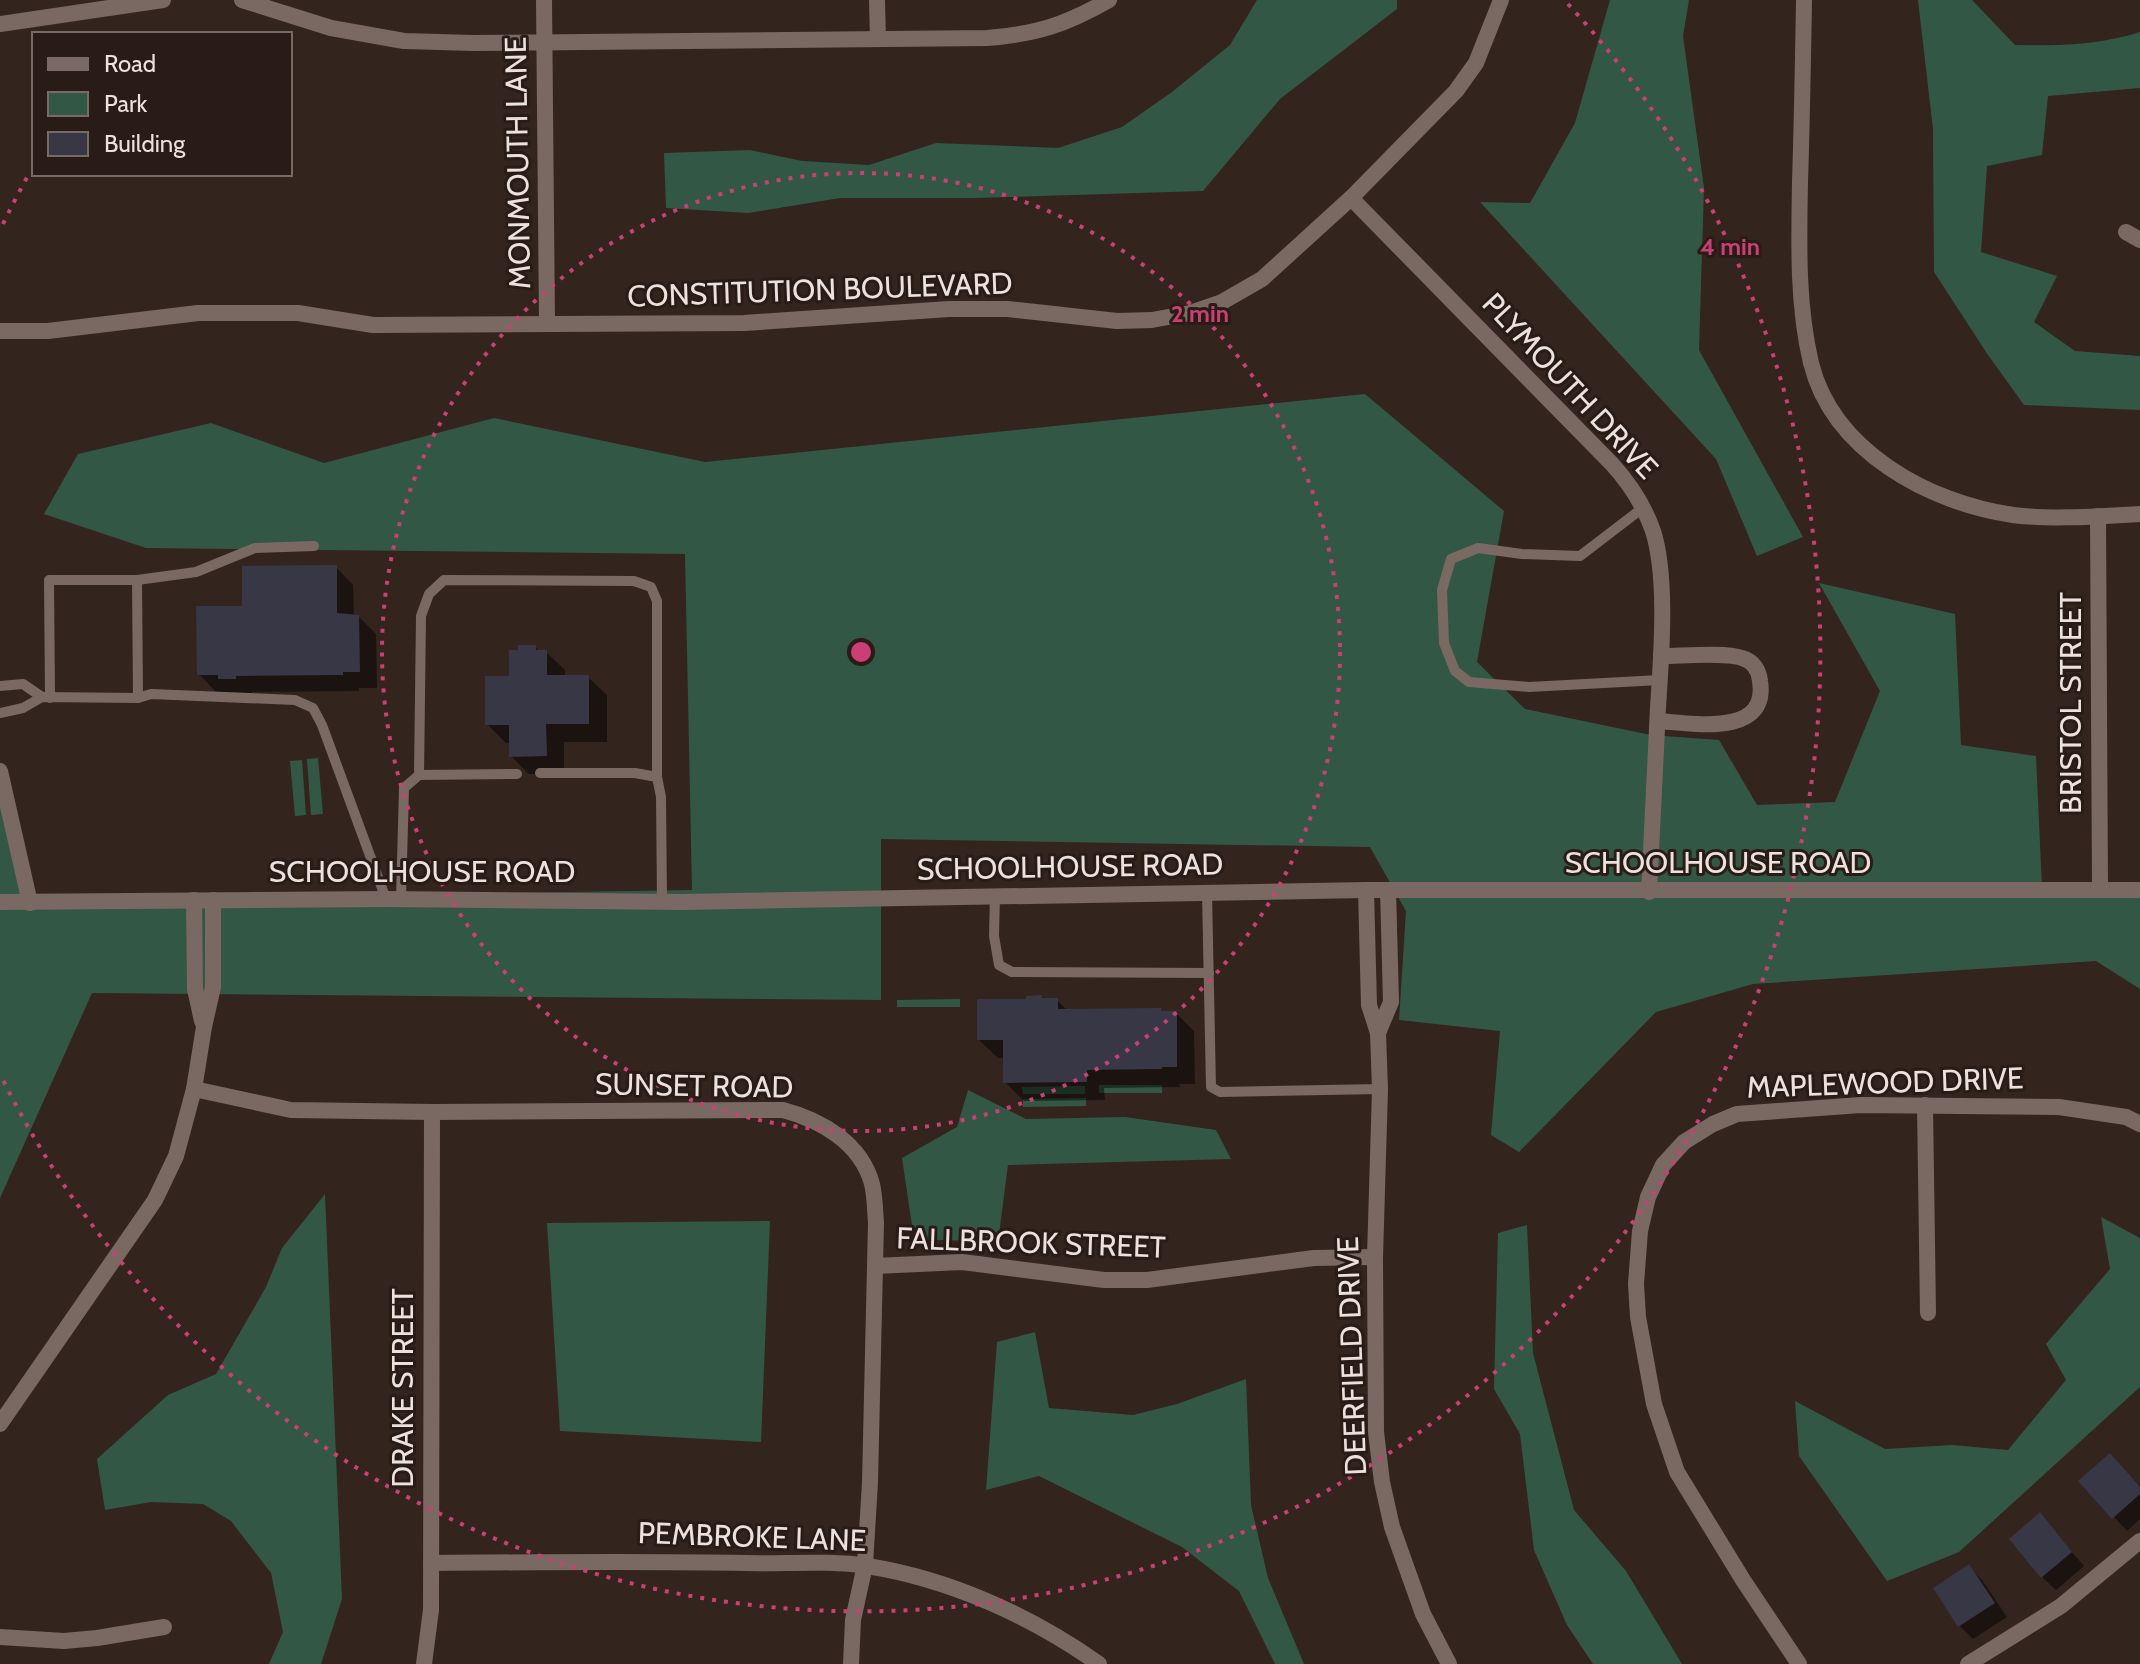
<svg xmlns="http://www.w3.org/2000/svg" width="2140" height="1664" viewBox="0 0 2140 1664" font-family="Cabin,sans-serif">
  <rect width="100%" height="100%" fill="#34241e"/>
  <!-- green -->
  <g fill="#335745">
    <polygon points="1257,0 1397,0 1397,9 1280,99 1203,191 974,198 840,198 748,213 666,208 664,153 750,150 802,161 869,165 936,143 1058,148 1122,127 1172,92 1230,45"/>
    <polygon points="1610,0 1689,0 1683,36 1704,188 1699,350 1803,537 1757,556 1716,459 1480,202 1530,203 1575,123"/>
    <path d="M1918,0h54l43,45c43,1 84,0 125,-13v56l-92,8 -6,59 -55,11 -6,86 76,24 -23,46 41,29 65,5v54l-116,-5 -36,-50 -54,-83 -1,-143z"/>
    <polygon points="1365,394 1504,511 1477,662 1525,709 1651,735 1719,740 1757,805 1835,802 1880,691 1819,583 1955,614 1961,745 2036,756 2042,888 2140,889 2140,989 2096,961 1753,984 1656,1012 1519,1152 1491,1135 1500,1031 1399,1020 1406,911 1370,847 881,839 881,1000 92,993 0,1198 0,788 28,901 692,890 685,554 146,548 44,514 78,454 211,423 324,463 494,418 705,462"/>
    <polygon points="318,758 323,814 311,815 307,759"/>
    <polygon points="302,760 306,815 295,816 290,761"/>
    <polygon points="960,999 960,1007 897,1007 897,1000"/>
    <rect x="1099" y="1085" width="63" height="8"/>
    <polygon points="1085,1086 1085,1094 1023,1094 1022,1087"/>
    <polygon points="968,1090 1026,1119 1125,1117 1216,1130 1231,1159 1008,1165 998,1242 914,1239 902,1158 957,1127"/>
    <polygon points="1086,1098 1086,1106 1023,1107 1023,1099"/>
    <polygon points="325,1194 342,1599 321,1664 269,1664 283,1632 271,1573 231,1521 203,1504 151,1502 105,1510 97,1459 168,1395 216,1374 266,1287 282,1248"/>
    <polygon points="2101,1217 2140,1238 2140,1387 1959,1552 1887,1581 1799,1456 1795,1401 1885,1449 1952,1445 2008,1450 2066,1380 2046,1344 2110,1269"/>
    <polygon points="770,1221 761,1442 560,1431 547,1223"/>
    <polygon points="1527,1225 1533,1353 1574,1510 1626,1571 1682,1664 1593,1664 1567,1625 1534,1550 1520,1434 1494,1389 1498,1233"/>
    <polygon points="1035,1332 1049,1408 1133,1415 1177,1404 1246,1379 1251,1505 1268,1578 1304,1664 1275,1664 1239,1591 1182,1547 1039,1476 986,1490 997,1342"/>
  </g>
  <!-- shadow -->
  <g fill="#0007">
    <polygon points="336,567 353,585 354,616 358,616 376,634 377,688 359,688 359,691 252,692 252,696 237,696 233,692 216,692 199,674 244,608"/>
    <polygon points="535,647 540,652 546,652 565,670 565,677 588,677 607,695 607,742 564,742 564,774 529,774 511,756 511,743 506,743 487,724 511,678"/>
    <polygon points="1043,1000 1057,1000 1068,1011 1176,1013 1194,1031 1195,1084 1179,1084 1180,1087 1104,1088 1105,1100 1024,1101 1005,1082 1005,1058 998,1058 979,1040"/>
    <polygon points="2081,1481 2140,1488 2140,1519 2127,1531"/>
    <polygon points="2040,1515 2084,1566 2056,1590 2042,1577"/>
    <polygon points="1969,1567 1982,1580 2007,1617 1973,1639 1960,1626"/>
  </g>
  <!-- building -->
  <g fill="#373746">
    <polygon points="337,565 337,613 359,615 360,672 343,672 343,675 236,676 236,679 218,679 218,675 197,675 196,606 242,606 242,566"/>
    <polygon points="518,645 536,645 536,650 547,650 547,675 589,675 589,724 546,724 547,756 509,757 509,725 485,725 485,676 509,676 509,650 518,650"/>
    <polygon points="1042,995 1042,998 1058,998 1058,1009 1161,1008 1161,1011 1177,1011 1177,1067 1162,1067 1162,1069 1087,1070 1087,1082 1003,1083 1003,1040 977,1040 977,999 1026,999 1026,996"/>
    <polygon points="2110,1453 2140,1487 2140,1494 2112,1519 2078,1481"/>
    <polygon points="2040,1512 2072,1552 2041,1578 2009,1539"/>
    <polygon points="1969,1564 1995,1603 1958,1627 1933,1588"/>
  </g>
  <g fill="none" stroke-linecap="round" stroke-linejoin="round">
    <!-- service -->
    <g stroke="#7a6962" stroke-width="10">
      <polyline points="1644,507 1580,556 1522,554 1478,548 1451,559 1442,590 1444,643 1455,671 1469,682 1529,687 1660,680"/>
      <polyline points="137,580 196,572 255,548 314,546"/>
      <polyline points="0,686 23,684 42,697"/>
      <polyline points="50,698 49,580 137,580 138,698"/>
      <polyline points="0,713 23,708 42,697 138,698 151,694 295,700 313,708 322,725 386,899"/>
      <polyline points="540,773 635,773 657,777"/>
      <polyline points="419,775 421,616 429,594 444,580 634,581 651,587 657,601 657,777 661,797 662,902"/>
      <polyline points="1207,893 1211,1087 1220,1092 1380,1089"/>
      <polyline points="995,895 994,936 999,965 1012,972 1209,973"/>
      <polyline points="401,899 404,788 419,775 517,774"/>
    </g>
    <!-- minor -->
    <g stroke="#7a6962" stroke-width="16">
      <path d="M242,0l89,28 73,13 69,2 514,-5c50,-4 78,-13 122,-38"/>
      <polyline points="544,0 547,324"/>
      <polyline points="877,0 878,39"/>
      <path d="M1804,0c-1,61 -2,121 -4,182 -1,60 -3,122 11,181 22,88 118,140 202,152 38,5 88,1 127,-1"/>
      <polyline points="0,24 163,0"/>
      <path d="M1351,198l261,266c19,21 32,41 41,67 15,47 8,128 5,177 -3,61 -6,122 -9,184"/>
      <polyline points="2126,232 2140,240"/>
      <polyline points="0,331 48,331 198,313 298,313 373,325 744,323 949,309 1008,309 1117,321 1152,320 1190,313 1222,302 1262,279 1351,198 1456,91 1476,63 1501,0"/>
      <polyline points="2098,516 2100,890"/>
      <path d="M1658,721c33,2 111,17 102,-40 -1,-11 -7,-20 -18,-23 -18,-6 -60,-2 -81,-2"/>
      <polyline points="0,771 30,903"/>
      <polyline points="1366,890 1369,1005 1378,1033 1380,1089 1375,1257 1376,1432 1382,1482 1392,1527 1423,1614 1449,1664"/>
      <polyline points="194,900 195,989 202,1021"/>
      <polyline points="1378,1033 1391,1002 1388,890"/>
      <path d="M194,1089l97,21 141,2 351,-2c38,10 78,33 89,74 3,12 3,27 4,39l-6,259 -5,83 -12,55 -2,44"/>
      <polyline points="1925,1105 1928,1313"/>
      <polyline points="875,1266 962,1262 1104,1280 1147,1280 1314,1258 1375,1257"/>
      <polyline points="0,1424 155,1200 176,1156 194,1089 204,1027 213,987 213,900"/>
      <path d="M431,1563c105,-1 210,-2 315,0 37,1 85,-3 121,3 83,13 164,50 232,98"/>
      <polyline points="0,1637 64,1641 97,1638 164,1627"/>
      <polyline points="424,1664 431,1610 432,1112"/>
      <polyline points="1799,1664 1743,1580 1677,1472 1654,1404 1638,1317 1636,1284 1640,1231 1648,1197 1663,1165 1684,1142 1713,1124 1737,1114 1861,1105 2059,1107 2126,1117 2140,1124"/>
      <polyline points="1968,1664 2061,1606 2140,1541"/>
    </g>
    <!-- tertiary -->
    <polyline stroke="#7a6962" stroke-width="16" points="0,902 386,899 682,902 1366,890 2140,890"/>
  </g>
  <!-- distance rings -->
  <g fill="none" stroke="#ca4075" stroke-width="4" stroke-dasharray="4 8">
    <circle cx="861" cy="652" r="479"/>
    <path d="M3 224A959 959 0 0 1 30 172M1568 4A959 959 0 1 1 3 1080"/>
  </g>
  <g text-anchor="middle" stroke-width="6" stroke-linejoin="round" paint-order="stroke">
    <!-- street labels -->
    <g font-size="30" fill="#ece1dd" stroke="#291b15">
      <text transform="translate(518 163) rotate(-91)" y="10">MONMOUTH LANE</text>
      <text transform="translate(820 290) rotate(-2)" y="10">CONSTITUTION BOULEVARD</text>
      <text transform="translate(1570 386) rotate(47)" y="10">PLYMOUTH DRIVE</text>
      <text transform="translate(2071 703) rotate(-90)" y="10">BRISTOL STREET</text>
      <text x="1718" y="873">SCHOOLHOUSE ROAD</text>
      <text transform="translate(1070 867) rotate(-1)" y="10">SCHOOLHOUSE ROAD</text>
      <text x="422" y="882">SCHOOLHOUSE ROAD</text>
      <text transform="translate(1885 1083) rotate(-2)" y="10">MAPLEWOOD DRIVE</text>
      <text transform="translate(694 1086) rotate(1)" y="10">SUNSET ROAD</text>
      <text transform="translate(1031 1243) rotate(2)" y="10">FALLBROOK STREET</text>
      <text transform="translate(1352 1356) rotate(-92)" y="10">DEERFIELD DRIVE</text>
      <text transform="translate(403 1388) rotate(-90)" y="10">DRAKE STREET</text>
      <text transform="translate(752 1537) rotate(2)" y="10">PEMBROKE LANE</text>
    </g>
  </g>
  <circle cx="861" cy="652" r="12" fill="#ca4075" stroke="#291b15" stroke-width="4"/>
  <g font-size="24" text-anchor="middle" font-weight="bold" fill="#ca4075" stroke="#291b15" stroke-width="6" stroke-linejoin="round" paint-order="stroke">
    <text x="1730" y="255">4 min</text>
    <text x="1200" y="322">2 min</text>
  </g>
  <!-- legend -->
  <rect x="32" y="32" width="260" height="144" fill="#291b15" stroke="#776a65" stroke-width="2"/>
  <rect x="48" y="58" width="40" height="12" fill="#7a6962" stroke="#776a65" stroke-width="2"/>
  <text x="104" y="72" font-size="24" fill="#ece1dd">Road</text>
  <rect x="48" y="92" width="40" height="24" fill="#335745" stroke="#776a65" stroke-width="2"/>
  <text x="104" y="112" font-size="24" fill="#ece1dd">Park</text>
  <rect x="48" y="132" width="40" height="24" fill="#373746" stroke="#776a65" stroke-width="2"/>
  <text x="104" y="152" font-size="24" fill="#ece1dd">Building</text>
</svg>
